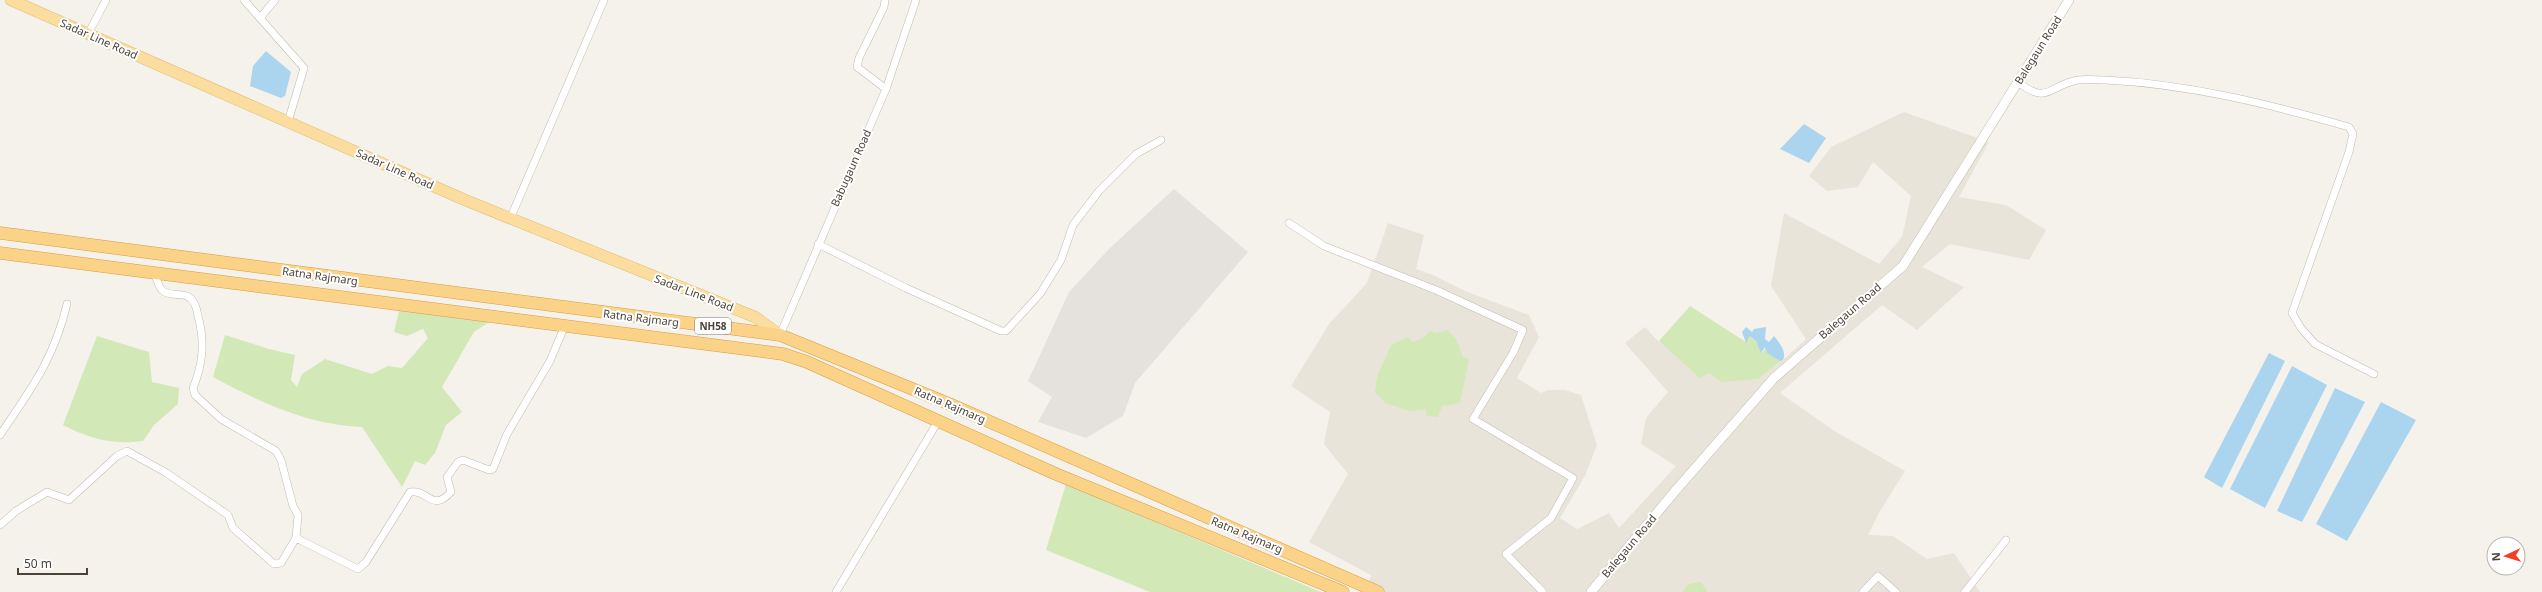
<svg xmlns="http://www.w3.org/2000/svg" width="2542" height="592" viewBox="0 0 2542 592" font-family="'Noto Sans',sans-serif">
  <rect width="100%" height="100%" fill="#f5f2ec"/>
  <!-- residential -->
  <polygon fill="#e9e4da" points="1904,112 1989,142 1959,197 2006,205 2046,230 2029,260 1950,244 1922,267 1964,287 1917,330 1882,305 1780,393 1836,432 1905,471 1880,511 1868,535 1893,536 1927,559 1954,553 1980,592 1366,592 1371,575 1309,542 1348,474 1324,444 1330,412 1291,386 1329,324 1367,283 1388,223 1424,235 1416,269 1433,275 1465,291 1529,315 1539,337 1517,378 1541,393 1548,390 1565,390 1581,395 1597,445 1585,476 1560,518 1577,529 1609,513 1619,528 1676,466 1641,444 1646,418 1668,392 1625,343 1645,327 1659,342 1709,373 1783,360 1806,339 1771,286 1784,213 1879,264 1902,237 1911,196 1873,162 1858,187 1827,191 1809,176 1831,147"/>
  <!-- industrial -->
  <polygon fill="#e5e1dd" points="1174,189 1248,252 1135,383 1123,416 1086,438 1038,422 1052,397 1028,381 1069,292 1109,249"/>
  <!-- green -->
  <g fill="#d3e8b7">
    <polygon points="1690,306 1746,342 1750,336 1756,341 1762,353 1766,347 1768,353 1780,361 1758,379 1721,382 1710,373 1700,378 1659,341"/>
    <path d="M400,307l91,14 -17,11 -32,55 20,25 -16,13 -11,28 -10,12 -10,-4 -13,26 -40,-60c-55,-2 -102,-25 -149,-50l12,-42 44,14 26,6 -4,25 6,7 5,-13 23,-15 47,15 16,-8 14,2 26,-30 -5,-9 -16,7 -13,-4z"/>
    <polygon points="1447,330 1456,339 1463,357 1469,359 1460,403 1442,406 1438,417 1426,416 1426,409 1408,411 1386,403 1375,392 1377,377 1391,345 1408,337 1413,342 1422,339 1430,331 1437,333"/>
    <path d="M97,336l52,16 3,30 27,6 -1,16 -24,21 -11,16c-30,4 -53,-2 -80,-16z"/>
    <polygon points="1066,484 1321,592 1150,592 1046,550"/>
    <polygon points="1701,582 1708,592 1682,592 1689,584"/>
  </g>
  <!-- water -->
  <g fill="#abd5ef">
    <polygon points="266,51 291,72 285,96 281,98 250,86 253,66"/>
    <polygon points="1804,124 1826,138 1809,163 1780,149"/>
    <path d="M1746,327l6,5 2,-3 12,-2 -1,12 4,3 5,-6c6,7 13,16 9,24l-3,1 -13,-8 -2,-6 -4,6 -5,-12 -6,-5 -4,7 -4,-11z"/>
    <polygon points="2269,353 2285,361 2222,488 2204,477"/>
    <polygon points="2292,366 2327,385 2265,508 2230,489"/>
    <polygon points="2335,388 2365,402 2302,522 2277,511"/>
    <polygon points="2381,402 2416,420 2347,541 2316,524"/>
  </g>
  <g fill="none" stroke-linecap="round" stroke-linejoin="round">
    <defs>
      <g id="minor">
        <polyline points="244,0 304,68 288,122"/>
        <polyline points="885,0 884,7 859,58 857,67 886,89"/>
        <polyline points="260,18 275,0"/>
        <polyline points="88,34 106,0"/>
        <path d="M2018,82c30,24 31,3 60,-2 9,-1 19,0 27,0 84,4 164,24 244,47l4,7 -4,18 -57,161 9,15 14,16 59,30"/>
        <polyline points="510,219 604,0"/>
        <polyline points="1289,223 1324,246 1436,290 1523,330 1513,353 1473,419 1573,478 1551,518 1506,554 1543,592"/>
        <polyline points="818,244 906,288 1001,331 1006,331 1040,294 1061,260 1073,225 1099,191 1136,154 1161,140"/>
        <path d="M153,273c5,5 4,13 10,18 7,6 18,1 26,6 6,4 8,12 9,19 7,26 5,48 -5,72l2,7 26,24 55,32 5,9 12,46 5,9 -2,23"/>
        <polyline points="780,335 886,89 916,0"/>
        <path d="M0,435c31,-46 54,-76 67,-131"/>
        <path d="M0,525l16,-14 31,-19 22,8 48,-44 10,-5 38,21 63,43 5,13 41,36 7,-1 15,-25 62,31 8,-7 44,-70c18,-3 22,21 41,0l-4,-15 11,-15 5,-2 26,10 4,-1 14,-35 43,-73 13,-31 -5,-4"/>
        <polyline points="836,592 937,423 933,420"/>
        <polyline points="1863,592 1878,576 1896,592"/>
        <polyline points="1965,592 2006,540"/>
      </g>
      <polyline id="tertiary" points="1591,592 1676,490 1774,378 1903,266 2069,0"/>
      <polyline id="primary" points="11,0 465,200 755,317 780,335"/>
      <g id="trunk">
        <polyline points="0,233 780,335 947,403 1378,592"/>
        <polyline points="0,253 783,354 807,362 1056,474 1343,592"/>
      </g>
    </defs>
    <!-- minor casing -->
    <use href="#minor" stroke="#c1baae" stroke-width="8"/>
    <!-- tertiary casing -->
    <use href="#tertiary" stroke="#c1baae" stroke-width="10"/>
    <!-- primary casing -->
    <use href="#primary" stroke="#e1bb6e" stroke-width="12"/>
    <!-- trunk casing -->
    <use href="#trunk" stroke="#d99c42" stroke-width="13"/>
    <!-- minor -->
    <use href="#minor" stroke="#fff" stroke-width="7"/>
    <!-- tertiary -->
    <use href="#tertiary" stroke="#fff" stroke-width="9"/>
    <!-- primary -->
    <use href="#primary" stroke="#fbde9f" stroke-width="11"/>
    <!-- trunk -->
    <use href="#trunk" stroke="#fad389" stroke-width="12"/>
  </g>
  <g text-anchor="middle" stroke-width="4" stroke-linejoin="round" paint-order="stroke">
    <!-- shield labels -->
    <rect fill="#fff" stroke="#807b74" stroke-width="1" x="695" y="318" width="36" height="16" rx="3"/>
    <g font-size="10" font-weight="bold" fill="#4a4339">
      <text x="713" y="330">NH58</text>
    </g>
    <!-- street labels -->
    <g font-size="11" fill="#4a4339" stroke="#fff">
      <text transform="translate(99 39) rotate(24)" y="4">Sadar Line Road</text>
      <text transform="translate(2038 50) rotate(-58)" y="4">Balegaun Road</text>
      <text transform="translate(851 168) rotate(-66)" y="4">Babugaun Road</text>
      <text transform="translate(395 169) rotate(24)" y="4">Sadar Line Road</text>
      <text transform="translate(320 276) rotate(8)" y="4">Ratna Rajmarg</text>
      <text transform="translate(694 293) rotate(21)" y="4">Sadar Line Road</text>
      <text transform="translate(1850 311) rotate(-41)" y="4">Balegaun Road</text>
      <text transform="translate(641 318) rotate(7)" y="4">Ratna Rajmarg</text>
      <text transform="translate(950 405) rotate(23)" y="4">Ratna Rajmarg</text>
      <text transform="translate(1247 535) rotate(23)" y="4">Ratna Rajmarg</text>
      <text transform="translate(1629 546) rotate(-50)" y="4">Balegaun Road</text>
    </g>
  </g>
  <!-- north arrow -->
  <g transform="translate(2506 556) rotate(266)"><circle r="19" fill="#ffffff" stroke="#b7b4b0"/>
  <path d="M0-3L7 15L0 10L-7 15Z" fill="#f33e26"/>
  <text y="-6" font-size="11" font-weight="bold" text-anchor="middle" fill="#4a4339">N</text>
  </g>
  <!-- scale -->
  <path d="M18 568v6h69v-6" fill="none" stroke="#4a4339" stroke-width="2"/>
  <text x="24" y="568" font-size="12" fill="#4a4339" stroke="#ffffff" stroke-width="3" paint-order="stroke">50 m</text>
</svg>
